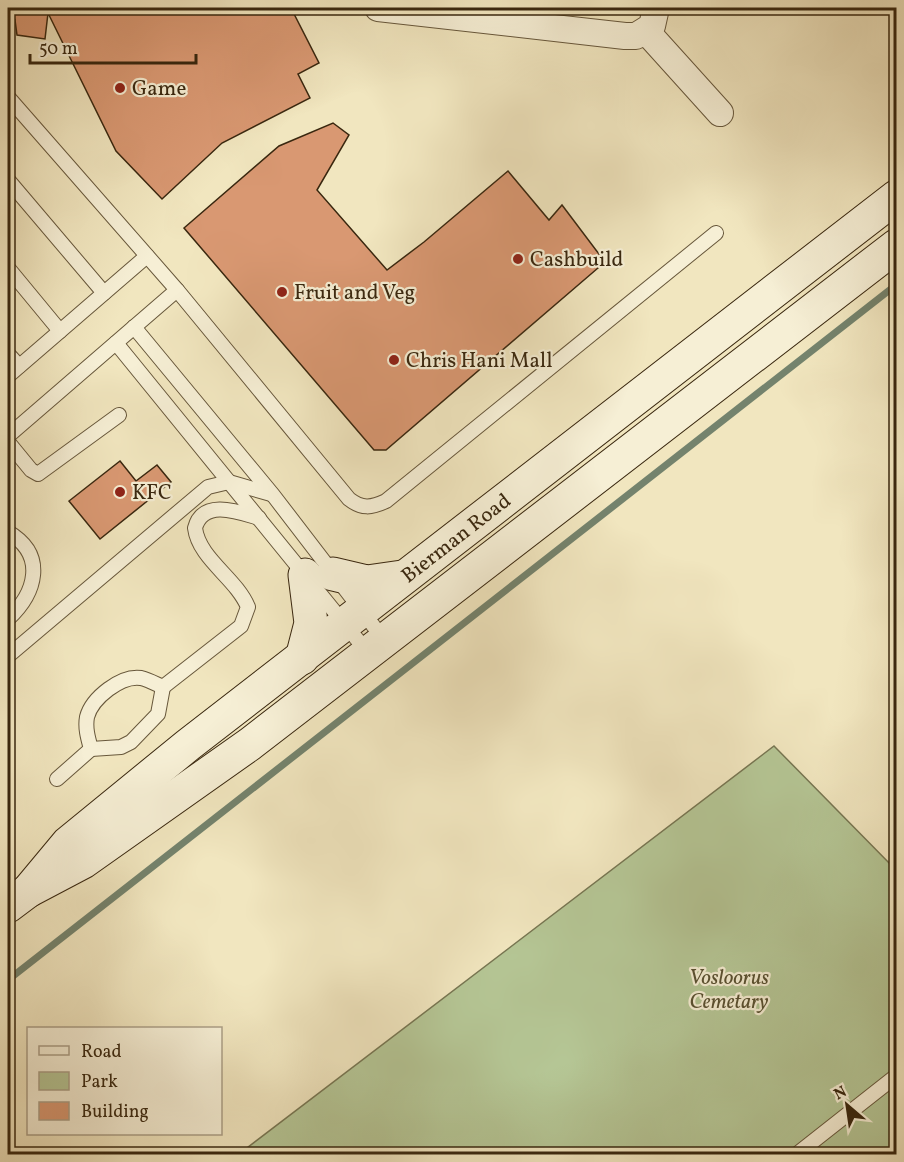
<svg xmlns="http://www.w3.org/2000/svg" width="904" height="1162" viewBox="0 0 904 1162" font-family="Vollkorn,serif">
  <rect width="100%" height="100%" fill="#f1e6bf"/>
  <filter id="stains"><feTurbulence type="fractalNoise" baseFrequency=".00333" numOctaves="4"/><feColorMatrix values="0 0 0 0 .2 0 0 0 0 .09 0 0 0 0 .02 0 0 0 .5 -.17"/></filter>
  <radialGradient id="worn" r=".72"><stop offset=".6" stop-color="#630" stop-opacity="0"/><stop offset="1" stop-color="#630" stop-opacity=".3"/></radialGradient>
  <!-- green -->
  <polygon fill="#b5c695" stroke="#777652" stroke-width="1.5" points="774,746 896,870 896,1154 239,1154"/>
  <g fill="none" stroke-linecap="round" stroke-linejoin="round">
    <!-- stream -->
    <polyline stroke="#74836d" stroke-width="7" points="8,980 896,285"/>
  </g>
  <!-- building -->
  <g fill="#d99872" stroke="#39270f" stroke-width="1.5">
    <polygon points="8,8 291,8 319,63 298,74 310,98 222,143 162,199 116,151 48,13 45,39 17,35 15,20 8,27"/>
    <polygon points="333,123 349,135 317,190 387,270 424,242 508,171 549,220 562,205 605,262 386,450 374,450 184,228 279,146"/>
    <polygon points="120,461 136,481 157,465 171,482 100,539 69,501"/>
  </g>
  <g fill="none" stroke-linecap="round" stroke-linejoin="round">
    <defs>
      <g id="lane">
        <path d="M8,97l169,193 172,209c13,10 22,9 37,2l330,-268"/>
        <polyline points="8,180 104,293"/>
        <polyline points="8,268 60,331"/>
        <polyline points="134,327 273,495 385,641"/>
        <polyline points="116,343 369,654"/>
        <polyline points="8,354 19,366"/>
        <polyline points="8,376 147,256"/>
        <polyline points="8,436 177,290"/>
        <polyline points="8,442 31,470 38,474 119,415"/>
        <path d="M8,532c39,23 28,61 0,87"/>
        <polyline points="8,656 208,487 229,482 271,494"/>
        <polyline points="91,749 121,747 131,742 158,714 163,687"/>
        <path d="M57,779l34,-30c-3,-11 -6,-21 -4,-32 5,-19 34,-42 54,-39 8,2 15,6 22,9l78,-61 7,-19c-12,-29 -49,-48 -53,-79 8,-30 44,-16 64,-10"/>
        <polyline points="797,1154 896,1076"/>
      </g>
      <g id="street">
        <polyline points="378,8 625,36 636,36 652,26 656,8"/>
        <polyline points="646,31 720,113"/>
      </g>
      <g id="secondary">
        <polyline points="333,574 367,582 402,577"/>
        <polyline points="302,658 311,623 305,575"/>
        <path id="s1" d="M28,891l40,-48 120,-98 708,-548"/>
        <polyline points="8,906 28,891 83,862 250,744 896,246"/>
      </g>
    </defs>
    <!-- lane casing -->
    <use href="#lane" stroke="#67573b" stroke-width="16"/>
    <!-- street casing -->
    <use href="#street" stroke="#67573b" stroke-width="28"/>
    <!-- secondary casing -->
    <use href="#secondary" stroke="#39270f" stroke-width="35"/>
    <!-- lane -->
    <use href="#lane" stroke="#f6efd5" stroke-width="14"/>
    <!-- street -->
    <use href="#street" stroke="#f6efd5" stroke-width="26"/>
    <!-- secondary -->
    <use href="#secondary" stroke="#f6efd5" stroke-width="33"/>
  </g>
  <!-- markers -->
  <g fill="#8f2418" stroke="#f6efd5" stroke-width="2">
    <circle cx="120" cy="88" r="6"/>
    <circle cx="518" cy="259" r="6"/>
    <circle cx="282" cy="292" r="6"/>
    <circle cx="394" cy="360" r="6"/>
    <circle cx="120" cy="492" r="6"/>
  </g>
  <g text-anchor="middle" stroke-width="4.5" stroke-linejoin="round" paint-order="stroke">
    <!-- poi labels -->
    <g font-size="21" fill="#39270f" stroke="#f6efd5" text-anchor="start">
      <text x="132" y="95">Game</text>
      <text x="530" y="266">Cashbuild</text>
      <text x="294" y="299">Fruit and Veg</text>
      <text x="406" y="367">Chris Hani Mall</text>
      <text x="132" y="499">KFC</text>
    </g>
    <!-- street labels -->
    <g font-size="21" fill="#39270f" stroke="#f6efd5">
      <text dy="7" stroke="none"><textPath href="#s1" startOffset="556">Bierman Road</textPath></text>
    </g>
    <!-- park labels -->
    <g font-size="21" font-style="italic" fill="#584f30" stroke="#f6efd5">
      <text x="729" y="984">Vosloorus<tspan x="729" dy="24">Cemetary</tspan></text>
    </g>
  </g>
  <!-- margin -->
  <rect width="904" height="1162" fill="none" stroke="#f1e6bf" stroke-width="30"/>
  <rect x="9" y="9" width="886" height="1144" fill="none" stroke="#39270f" stroke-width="3"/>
  <rect x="15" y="15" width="874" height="1132" fill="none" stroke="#39270f" stroke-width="1.5"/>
  <!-- legend -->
  <rect x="27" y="1027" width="195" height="108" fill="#f6efd5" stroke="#aa9f86" stroke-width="1.5"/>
  <rect x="39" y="1046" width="30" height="9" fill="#f6efd5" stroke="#aa9f86" stroke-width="1.5"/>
  <text x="81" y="1057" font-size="18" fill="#39270f">Road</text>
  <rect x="39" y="1072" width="30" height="18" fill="#b5c695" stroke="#aa9f86" stroke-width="1.5"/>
  <text x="81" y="1087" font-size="18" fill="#39270f">Park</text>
  <rect x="39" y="1102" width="30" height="18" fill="#d99872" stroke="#aa9f86" stroke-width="1.5"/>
  <text x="81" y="1117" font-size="18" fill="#39270f">Building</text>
  <!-- north arrow -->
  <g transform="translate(847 1105) rotate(331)" stroke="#f6efd5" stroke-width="4.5" paint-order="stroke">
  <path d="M0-4.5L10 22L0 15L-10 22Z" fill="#39270f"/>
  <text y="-9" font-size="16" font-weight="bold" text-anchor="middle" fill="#39270f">N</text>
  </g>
  <!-- scale -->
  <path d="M30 54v9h166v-9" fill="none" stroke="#39270f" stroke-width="3"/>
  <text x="39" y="54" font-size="18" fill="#39270f" stroke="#f6efd5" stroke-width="4.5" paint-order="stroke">50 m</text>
  <rect width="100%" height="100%" filter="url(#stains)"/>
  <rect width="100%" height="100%" fill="url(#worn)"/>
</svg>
